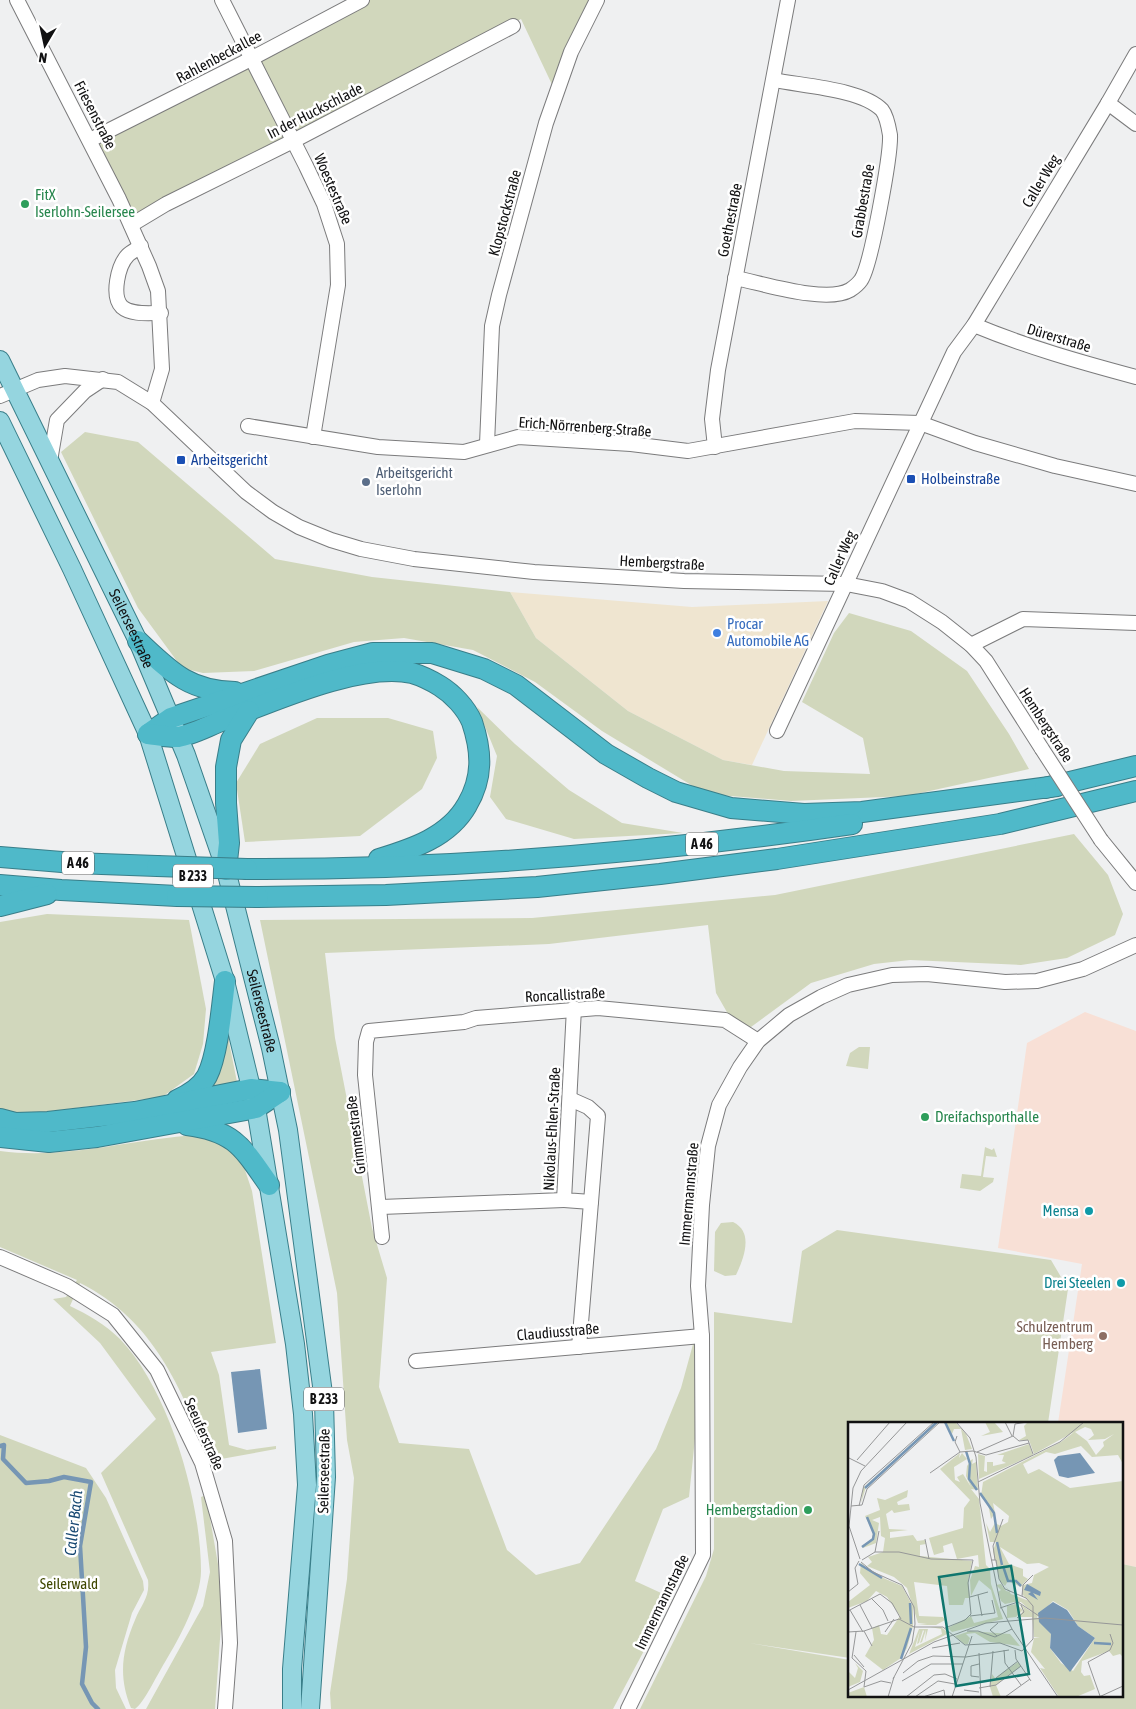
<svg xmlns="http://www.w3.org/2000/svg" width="1136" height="1709" viewBox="0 0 1136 1709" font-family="'Asap Condensed',sans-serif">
  <rect width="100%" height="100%" fill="#eff0f1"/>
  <!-- commercial -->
  <polygon fill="#efe5d0" points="510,592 692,607 828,601 752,765 723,760 628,711 536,638"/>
  <!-- education -->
  <polygon fill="#f8e0d6" points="1085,1012 1136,1031 1136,1567 1122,1564 1122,1423 1058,1423 1082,1264 998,1248 1027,1043"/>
  <!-- green -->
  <g fill="#d1d7bc">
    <polygon points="370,0 595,0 556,93 521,19 132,219 94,142 250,66"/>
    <polygon points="85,432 138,442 275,559 372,577 510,592 536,638 628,711 723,760 784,771 870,774 863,738 802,702 834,633 849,613 911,631 967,671 1009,734 1029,769 907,796 791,801 706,794 602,731 535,682 473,650 404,638 354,642 254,671 203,673 182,668 138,608 61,452"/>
    <polygon points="477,707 515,744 569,790 622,823 683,833 574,839 506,819 490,797 497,756"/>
    <polygon points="317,718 388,718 433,731 437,758 422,789 360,836 245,842 236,783 260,744"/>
    <polygon points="1074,834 1108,875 1123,914 1115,935 1067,958 1021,965 910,960 874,964 811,983 740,1035 716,993 708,925 549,944 325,953 335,1038 372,1228 387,1278 379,1387 399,1443 469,1449 507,1550 536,1575 580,1563 656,1449 681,1388 695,1337 700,1389 689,1497 663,1509 635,1581 672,1598 613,1709 331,1709 330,1693 347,1579 354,1478 347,1440 337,1293 260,920 532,918 775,895"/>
    <polygon points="47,914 189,920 206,1009 203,1044 194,1074 162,1097 21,1115 0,1109 0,922"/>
    <polygon points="228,1037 237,1082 207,1088"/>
    <polygon points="859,1047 870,1047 868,1069 846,1066 850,1053"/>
    <path d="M197,1135l27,8 18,18 10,30 24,152 -65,9 8,23 10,70 18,5 29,-4v3l-66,12c-29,-73 -56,-141 -130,-178l-10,23c17,8 36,19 50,33 49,51 81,162 81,232 0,27 -22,68 -36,91 -7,11 -21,41 -30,47l-4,-1c-13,-32 -9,-57 4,-88 6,-16 15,-22 13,-40l-47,-107 55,-54 -56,-76 -47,-44 13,-2 11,-17 -77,-33v-96c66,9 131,-12 197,-16z"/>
    <polygon points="985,1147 992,1150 994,1148 997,1157 986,1156 983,1177 994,1178 993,1182 980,1191 960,1188 962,1174 981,1176"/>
    <path d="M733,1222c21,10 11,36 3,53l-11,1 -11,-5 1,-39 6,-9z"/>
    <polygon points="837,1230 1051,1260 1068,1289 1048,1423 850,1423 850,1658 749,1643 850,1660 850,1695 1122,1695 1122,1564 1136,1567 1136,1709 640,1709 706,1576 714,1549 714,1312 792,1323 802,1251"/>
    <polygon points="0,1435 86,1468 106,1498 143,1581 144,1590 132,1613 115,1670 116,1688 126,1709 0,1709"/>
    <polygon points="206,1495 218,1564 222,1611 215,1709 146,1709 203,1606 210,1572 201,1497"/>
  </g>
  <!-- water -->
  <polygon fill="#7696b4" points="260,1369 267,1429 238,1433 231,1372"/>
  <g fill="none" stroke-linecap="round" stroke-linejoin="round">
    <!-- stream -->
    <polyline stroke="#7696b4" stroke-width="4.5" points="0,1446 4,1445 3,1459 26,1483 49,1481 64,1477 91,1482 80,1546 86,1647 82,1684 92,1703 98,1709"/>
    <defs>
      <g id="minor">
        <polyline points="17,0 119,199 149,266 158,291 162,369 152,403"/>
        <polyline points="222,0 306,166 324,204 337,244 338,285 313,437"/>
        <polyline points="1108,103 1136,124"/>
        <polyline points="90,140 243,63 362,0"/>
        <polyline points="131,225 166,204 293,141 513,26"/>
        <path d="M141,246c-4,3 -10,6 -13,9 -10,10 -17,41 -6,52 9,8 27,6 39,6"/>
        <path d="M735,278c27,5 91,26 115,12 3,-2 9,-7 11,-10 10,-14 30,-126 29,-145 -1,-6 -4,-20 -8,-25 -20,-21 -79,-24 -108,-30"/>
        <path d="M974,325c53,22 106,37 162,52"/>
        <polyline points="0,396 38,380 65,376 118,382 152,403 246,492 273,512 299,527 331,540 361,549 414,559 534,572 684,581 846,584 882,591 909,601 942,622 971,645 986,661 1042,749"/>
        <polyline points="248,426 378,447 464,452 518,437 631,444 688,451 855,421 920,423 975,443 1055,466 1136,484"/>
        <polyline points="487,444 492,326 499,295 546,123 571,52 597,0"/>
        <polyline points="715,447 712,419 718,370 788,0"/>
        <polyline points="50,461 57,420 85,391 103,379"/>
        <polyline points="971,645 1023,619 1136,623"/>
        <polyline points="777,731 954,352 974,325 1108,103 1136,54"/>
        <polyline points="1101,840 1136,883"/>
        <polyline points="574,1008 564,1200 591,1202 579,1347"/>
        <polyline points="570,1099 588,1107 598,1116 591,1202"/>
        <polyline points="381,1207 564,1200"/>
        <polyline points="382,1237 365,1075 366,1042 369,1031 464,1022 476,1018 598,1008 725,1020 758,1041"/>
        <polyline points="0,1257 67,1286 113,1315 157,1370 202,1463 225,1541 230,1643 225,1709"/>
        <polyline points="416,1361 702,1336"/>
        <polyline points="628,1709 703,1555 702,1336 698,1286 702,1205 708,1146 719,1105 740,1067 758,1041 789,1015 821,997 848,985 892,975 927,974 1005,982 1037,981 1083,969 1136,945"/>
      </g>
      <g id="major">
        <path id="s1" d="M0,360l138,281 48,114 40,115 45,178 17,82 36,271 2,76 -16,232"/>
        <polyline points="0,421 72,569 148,734 225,981 256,1108 295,1344 303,1414 307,1485 292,1669 292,1709"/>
      </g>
      <g id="highway">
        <path d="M138,641c32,30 50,50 97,51"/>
        <polyline points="148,734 171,718 328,665 373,653 432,653 484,669 516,685 606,754 648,778 676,792 731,808 804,814 862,812 1057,786"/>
        <path d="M148,734c9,1 20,3 30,3 14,-2 32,-12 46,-17 50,-19 136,-58 188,-47 10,3 20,8 28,13 13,8 26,22 32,36 10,30 11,56 -5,83 -18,32 -55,44 -88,54"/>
        <polyline points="1045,788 1136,766"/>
        <polyline points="0,857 74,863 157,866"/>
        <path d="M247,869c202,1 405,-16 605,-45"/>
        <polyline points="226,870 229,843 226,803 226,767 231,740 249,711"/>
        <polyline points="0,885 61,890 177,896"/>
        <polyline points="258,897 386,895 537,887 660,874 777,859 1000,824 1136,791"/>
        <polyline points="0,906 47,894"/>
        <path d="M177,1100c11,-5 24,-13 30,-24 11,-21 15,-71 18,-95"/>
        <polyline points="0,1119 15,1123 48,1122 135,1112 251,1089 280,1092"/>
        <path d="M187,1125c48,6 56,23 82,60"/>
        <polyline points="0,1137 49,1142 97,1137 256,1108 280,1092"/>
      </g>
    </defs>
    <!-- minor casing -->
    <use href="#minor" stroke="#7b7b7c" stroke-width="16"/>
    <!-- major casing -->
    <use href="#major" stroke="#397e89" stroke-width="20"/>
    <!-- highway casing -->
    <use href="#highway" stroke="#397e89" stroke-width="22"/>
    <!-- minor -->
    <use href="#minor" stroke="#fff" stroke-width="14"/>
    <!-- major -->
    <use href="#major" stroke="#95d5df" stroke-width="18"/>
    <!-- highway -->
    <use href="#highway" stroke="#4fb9c9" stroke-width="20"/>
    <defs>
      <polyline id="minor-bridge" points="1042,749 1101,840"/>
      <g id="highway-bridge">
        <polyline points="157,866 247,869"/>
        <polyline points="177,896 258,897"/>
      </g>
    </defs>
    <!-- minor-bridge casing -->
    <use href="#minor-bridge" stroke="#7b7b7c" stroke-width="16" stroke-linecap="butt"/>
    <!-- highway-bridge casing -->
    <use href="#highway-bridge" stroke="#397e89" stroke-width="22" stroke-linecap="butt"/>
    <!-- minor-bridge -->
    <use href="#minor-bridge" stroke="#fff" stroke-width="14"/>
    <!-- highway-bridge -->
    <use href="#highway-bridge" stroke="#4fb9c9" stroke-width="20"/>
  </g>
  <!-- markers -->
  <g fill="#2e9e5b" stroke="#fff" stroke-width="2">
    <circle cx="25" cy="204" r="5"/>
    <circle cx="925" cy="1117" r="5"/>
    <circle cx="808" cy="1510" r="5"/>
  </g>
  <g fill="#1a4fb4" stroke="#fff" stroke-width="2">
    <rect x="176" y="455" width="10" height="10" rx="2.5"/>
    <rect x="906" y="474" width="10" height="10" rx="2.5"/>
  </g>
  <circle fill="#5c6f8a" stroke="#fff" stroke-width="2" cx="366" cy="482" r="5"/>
  <circle fill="#3f7fe0" stroke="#fff" stroke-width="2" cx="717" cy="633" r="5"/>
  <g fill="#0f9aa8" stroke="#fff" stroke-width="2">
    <circle cx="1089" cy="1211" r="5"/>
    <circle cx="1121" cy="1283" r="5"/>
  </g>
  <circle fill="#8d6e63" stroke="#fff" stroke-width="2" cx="1103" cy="1336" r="5"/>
  <g text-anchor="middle" stroke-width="5" stroke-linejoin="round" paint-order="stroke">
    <!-- shield labels -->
    <g fill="#fff" stroke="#585859" stroke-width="1">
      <rect x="686" y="832.5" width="32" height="23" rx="4"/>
      <rect x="62" y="851.5" width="32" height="23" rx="4"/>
      <rect x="173" y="864.5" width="40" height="23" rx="4"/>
      <rect x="304" y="1387.5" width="40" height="23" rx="4"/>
    </g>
    <g font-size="14" font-weight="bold" fill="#111112">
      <text x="702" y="849">A 46</text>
      <text x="78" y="868">A 46</text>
      <text x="193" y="881">B 233</text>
      <text x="324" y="1404">B 233</text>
    </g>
    <!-- street labels -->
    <g font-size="15" fill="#111112" stroke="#fff">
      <text transform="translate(219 57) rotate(-28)" y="5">Rahlenbeckallee</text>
      <text transform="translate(315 111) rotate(-27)" y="5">In der Huckschlade</text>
      <text transform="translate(95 115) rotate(63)" y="5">Friesenstraße</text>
      <text transform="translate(1041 181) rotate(-59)" y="5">Caller Weg</text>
      <text transform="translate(333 189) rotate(67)" y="5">Woestestraße</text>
      <text transform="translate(863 201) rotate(-80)" y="5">Grabbestraße</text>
      <text transform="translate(505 213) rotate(-75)" y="5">Klopstockstraße</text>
      <text transform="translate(730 220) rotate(-79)" y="5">Goethestraße</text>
      <text transform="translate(1059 338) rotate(17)" y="5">Dürerstraße</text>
      <text transform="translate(585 427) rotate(4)" y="5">Erich-Nörrenberg-Straße</text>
      <text transform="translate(840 558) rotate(-66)" y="5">Caller Weg</text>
      <text transform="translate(662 563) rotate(3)" y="5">Hembergstraße</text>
      <text dy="5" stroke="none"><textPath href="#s1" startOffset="299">Seilerseestraße</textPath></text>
      <text transform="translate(1046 725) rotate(57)" y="5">Hembergstraße</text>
      <text transform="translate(565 995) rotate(-3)" y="5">Roncallistraße</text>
      <text dy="5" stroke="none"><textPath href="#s1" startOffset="704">Seilerseestraße</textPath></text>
      <text transform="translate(552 1129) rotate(-87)" y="5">Nikolaus-Ehlen-Straße</text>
      <text transform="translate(356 1135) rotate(-97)" y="5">Grimmestraße</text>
      <text transform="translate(689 1194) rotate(-85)" y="5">Immermannstraße</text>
      <text transform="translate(558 1332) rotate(-5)" y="5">Claudiusstraße</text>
      <text transform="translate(204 1434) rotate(66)" y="5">Seeuferstraße</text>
      <text transform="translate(324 1471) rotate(-89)" y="5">Seilerseestraße</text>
      <text transform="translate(662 1602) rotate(-64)" y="5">Immermannstraße</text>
    </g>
    <!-- leisure labels -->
    <g font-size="15" fill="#27864d" stroke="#fff" text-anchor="start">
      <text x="35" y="200">FitX<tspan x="35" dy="17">Iserlohn-Seilersee</tspan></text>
      <text x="935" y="1122">Dreifachsporthalle</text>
      <text x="798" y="1515" text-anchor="end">Hembergstadion</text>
    </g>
    <!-- transit labels -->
    <g font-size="15" fill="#164399" stroke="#fff" text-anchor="start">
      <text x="191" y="465">Arbeitsgericht</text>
      <text x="921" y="484">Holbeinstraße</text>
    </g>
    <!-- service labels -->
    <g font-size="15" fill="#4e5e75" stroke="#fff" text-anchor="start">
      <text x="376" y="478">Arbeitsgericht<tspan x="376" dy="17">Iserlohn</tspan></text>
    </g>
    <!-- shop labels -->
    <g font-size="15" fill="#366cbe" stroke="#fff" text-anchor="start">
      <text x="727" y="629">Procar<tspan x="727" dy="17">Automobile AG</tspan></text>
    </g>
    <!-- culture labels -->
    <g font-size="15" fill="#0d838f" stroke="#fff" text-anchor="end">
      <text x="1079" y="1216">Mensa</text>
      <text x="1111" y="1288">Drei Steelen</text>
    </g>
    <!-- education labels -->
    <g font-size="15" fill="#785e54" stroke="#fff" text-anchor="end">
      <text x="1093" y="1332">Schulzentrum<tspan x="1093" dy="17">Hemberg</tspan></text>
    </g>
    <!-- park labels -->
    <g font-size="15" fill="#3f4700" stroke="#fff">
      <text x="69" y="1589">Seilerwald</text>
    </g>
    <!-- water labels -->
    <g font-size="16" font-style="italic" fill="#174872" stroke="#fff">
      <text transform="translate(73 1523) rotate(-84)" y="6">Caller Bach</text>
    </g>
  </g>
  <!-- overview -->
  <g transform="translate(848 1422)">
    <rect width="275" height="275" fill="#eff0f1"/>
    <path d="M88,0h3l-73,65 -5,16 2,-15zM97,0h10l11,12 6,15 -7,1 -4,-21h-7l-2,5zM137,0h9l9,10 -22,4 9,-4zM180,0h95v42l-5,-9 -26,2 -11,-11 -26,8 -9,-2 -23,12 5,10 11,-5 31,19 53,-7v176l-3,-3 -7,2 -4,-5 -27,10 -1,11 3,4 6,-1 5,14 -19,8h-17l-19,-29 5,1 -14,-17 3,-14 6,-1h-6l-2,-20h-13l5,-8 -7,-7 16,11 -12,-11h-7l-9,2 -4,-3 -3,-9 3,-2 -5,-5 5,-1 5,7 5,1 -11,-11 -7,-30 3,-9h-6l-4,-19 4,9 5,-9 6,3 7,-4 1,-6 -16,-13 2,10 -4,6 -3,-15 -7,-8 2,-14 78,-40 13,-10 -40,22 -5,-14h-10l7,-4 -2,-10zM237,5l6,2 3,6 -6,5 17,-1 9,-5 -11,8 1,4 -8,9 -9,-14 -12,-9zM152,125l27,17 12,-1 10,4 -15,8 -2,8 -9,2 -1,9 7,7 -18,-7 -6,-8 3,-5 13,6 2,-3 5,-5 -5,-3v-7l-14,-5zM205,179l15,9 10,16 17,12 -22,33 -12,-8 -11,-15 1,-14 -14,-17zM181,22l4,11 -54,24 -1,-25 7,2 -1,15 3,1v-10h6v4l13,-3 -4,-2 2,-6h-7zM112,31l-1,5 3,-5 5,6 -13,8 1,13 5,2 -3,-5 6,-3 8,13 -5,-11 1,-10 4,-6 2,-1 -1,5 4,-2 2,28 -7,-1 8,10 7,66 4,4 1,15 12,35 -51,13 -4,-4 23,-12 3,7 24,-6 -7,-27 -12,-10 -8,16 -1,-16 5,-14 4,1 -1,-12 -21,4 -5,-16 -9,3 1,6 -10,3 -5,-17 34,-10 1,-20 6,-8 -30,-31zM60,68l-1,7 -10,5 1,3 11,-1 1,6 -16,3 -2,-3 -6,4 3,15 19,1 -18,2v6l23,-3 4,6 8,-1 1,4 -6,1v11l52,5 -4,20 2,17h-5l-2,7h-14l-2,-19 -33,-4 5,34 24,1 2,3 -9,5h-19l10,-1 -9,-1 -11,-35 -13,-11 -27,-11 5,-4 -4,-5 15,-5 2,-14 -4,-2 -1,-19 -8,3 7,3 -3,20 -13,5 -1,-2 10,-7 1,-7 -8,-16 15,-6 -3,-12 8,2zM13,141l13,11 28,12 11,21v19l-6,22 -6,10 -18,12 -18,-14 9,-16 -2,-12 7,-3 2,9 6,1 13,-19 -13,-19 -11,-6 -9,10 -19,7v-6l22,-17 -10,-12zM168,182l7,6 -7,7 -9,1v-12zM82,205h11l8,6 -40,21 10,-25h9l-3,12 1,-11 -4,12 -2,1 4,-12 -1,-1 -4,13 -2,1 3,-14 -5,17 27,-13 -1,-5zM122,209l40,3 10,12 -30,-4 -15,-9 -9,1 4,4 -2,6h-4l-9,-8zM170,240l3,4 -25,19 5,12h-8l-3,-10 2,-13 3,4zM7,241l8,8 -3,11 -12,5v-16l7,7 3,-10zM16,265l3,10h-19v-4z" fill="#d1d7bc" fill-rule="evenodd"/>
    <path d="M232,31l15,20 -27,5 -9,-2 -5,-16 4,-4zM179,162l14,8 -1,4 -7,-3 5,7 -10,-6 3,-2 -7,-2zM205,180l14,8 11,16 17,12 -25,34 -20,-24 1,-14 -12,-12 -1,-9z" fill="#7696b4"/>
    <path fill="none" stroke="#7696b4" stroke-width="2.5" d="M97,0l9,19M118,29l4,13 -1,15 8,11M17,66l72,-66M132,71l14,20 3,20M149,120l5,23M14,125l11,-8 1,-5 -7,-17M11,142l23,14M155,144l5,15h8l5,5M62,181l1,21M246,221l17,1M53,237l10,-31"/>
    <path fill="none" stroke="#969798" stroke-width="1" d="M108,0l14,16 6,19 4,46 21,104 11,22 46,68M157,0l7,14M179,0l-12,2 -2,12 6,5 9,-1 5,14M109,14l-2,6 5,10 13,-1 13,4 43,-12M129,30l36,-16M1,36l16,8M9,38l33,-38M82,51l30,-21M130,60l82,-40 24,-20M3,84l11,-1 5,-16 73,-67M11,84l5,-21 70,-63M77,117l4,20M27,130l4,-21M12,137l-11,-33 4,-38 8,-17 46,-49M14,138l13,-8h24l32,7 42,1 -5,23 3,31 -6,6 -20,8M147,138l-2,-14 10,-27M13,140l12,10 29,13 12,22 1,17 -3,19 -19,36M0,170l10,-8 -3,-16 4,-7M130,173l4,21M174,174l1,-11 10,-10M122,175l18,-5M23,176l12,12 5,11M12,183l12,23M152,186l18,-6 21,14M2,188l13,22M0,189l32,-17 12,9 9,16M122,194l25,-3 -3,-13M169,196l7,-6 -3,-7M16,209l8,15M119,209h11l17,6 17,-8M0,210l16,-1 35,-12 15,8h29l22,18 35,-2 22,8 11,-12v-33l-7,-8 -21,-9 -6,-10 -3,-19h-5M8,210l-4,26 14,13 -2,16 17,-6 10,2M37,210l9,-13M149,214l-7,-6 8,-7M84,226l28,-5M156,228l1,13 16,22M167,228l1,9 15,22M131,231l2,44M6,233l10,12M55,251l15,-12 15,-5 33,1 43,-7M131,255l-8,-1v-10l8,-2M148,256l22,-17M54,259l29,-17h32M142,265l3,-36M131,266l17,-3 25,-19M0,268l86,-48 52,-19 59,-5 78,7M116,268l15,2M252,274l-12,-34 22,-12 3,-7 -3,-9M40,275l6,-20M58,275l28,-22 11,-1 12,5M67,275l23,-16 17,3M75,275l21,-7 1,7M104,275l20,-61M157,275l25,-18M251,275l24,-11"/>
    <path fill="#0f766e" fill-opacity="0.15" stroke="#0f766e" stroke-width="2.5" d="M163,144l18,108 -73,12 -17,-109z"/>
    <rect width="275" height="275" fill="none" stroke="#111112" stroke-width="2.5"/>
  </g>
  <!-- north arrow -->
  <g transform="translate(45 45) rotate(189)" stroke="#ffffff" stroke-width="4" paint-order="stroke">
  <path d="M0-4L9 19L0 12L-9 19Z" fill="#111112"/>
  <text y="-8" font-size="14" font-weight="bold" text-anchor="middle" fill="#111112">N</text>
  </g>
</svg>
